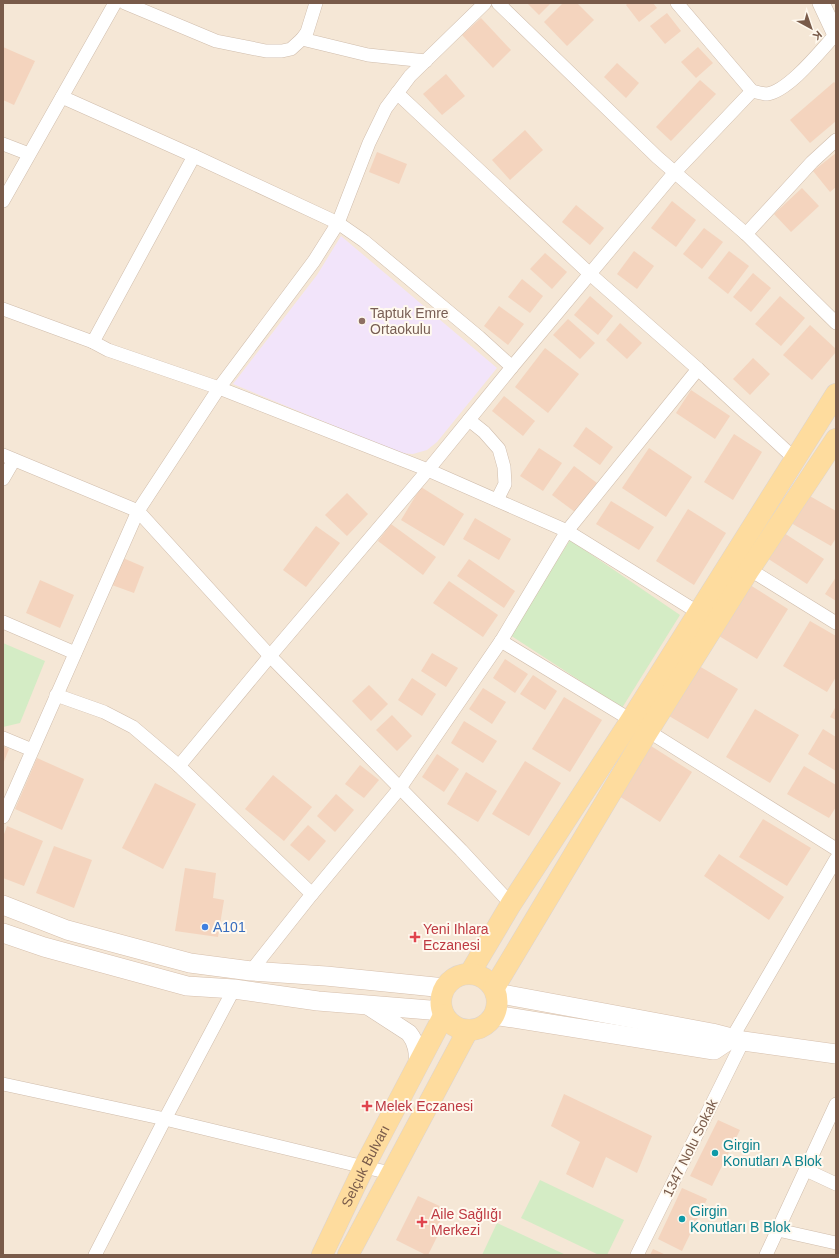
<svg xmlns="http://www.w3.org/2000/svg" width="839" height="1258" viewBox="0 0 839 1258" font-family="Arial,sans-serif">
  <rect width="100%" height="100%" fill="#fdf5e8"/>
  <!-- residential -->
  <rect fill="#f5e7d6" x="3" y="3" width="833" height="1252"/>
  <!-- education -->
  <polygon fill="#f2e4fa" points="341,236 497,368 437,442 427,450 413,454 400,453 233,384 317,275"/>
  <!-- green -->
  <g fill="#d4ecc5">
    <polygon points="570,540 680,615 622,708 510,635"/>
    <polygon points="3,643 45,661 20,723 3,727"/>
    <polygon points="540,1180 624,1220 607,1255 599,1255 521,1218"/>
    <polygon points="497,1223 566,1255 482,1255"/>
  </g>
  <!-- building -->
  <g fill="#f4d4be">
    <polygon points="527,3 551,3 539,15"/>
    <polygon points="563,3 577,3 594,20 567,46 544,22"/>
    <polygon points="628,3 653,3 657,8 639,22 626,5"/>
    <polygon points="667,13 681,31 665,44 650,26"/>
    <polygon points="481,18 511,50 493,68 462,35"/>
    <polygon points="3,47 35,61 14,105 3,100"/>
    <polygon points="698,47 713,63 696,78 681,62"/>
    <polygon points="617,63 639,83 626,98 604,77"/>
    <polygon points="446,74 465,96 442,115 423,94"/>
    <polygon points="700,80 716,94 671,141 656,127"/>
    <polygon points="834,82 836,84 836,121 810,143 790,120"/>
    <polygon points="525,130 543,150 510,180 492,160"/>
    <polygon points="377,152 407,164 399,184 369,172"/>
    <polygon points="836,153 836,187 830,192 813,171"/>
    <polygon points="802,188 819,206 791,232 774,214"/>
    <polygon points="672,201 696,220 676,247 651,228"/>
    <polygon points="576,205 604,228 590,245 562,222"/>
    <polygon points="704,228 723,242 702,269 683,254"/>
    <polygon points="634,251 654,266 637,289 617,274"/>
    <polygon points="729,251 749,266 728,294 708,278"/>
    <polygon points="545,253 567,272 552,289 530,269"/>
    <polygon points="753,273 771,288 751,312 733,297"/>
    <polygon points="522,279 543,296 530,313 508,297"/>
    <polygon points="590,296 613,316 598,335 574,315"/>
    <polygon points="780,296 805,318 781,346 755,324"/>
    <polygon points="499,306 524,324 508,345 484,326"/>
    <polygon points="568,319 595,343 580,359 553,335"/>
    <polygon points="620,323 642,343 627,359 606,340"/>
    <polygon points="810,325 836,349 836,352 812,380 783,355"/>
    <polygon points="545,348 579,374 548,413 515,387"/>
    <polygon points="753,358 770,374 750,395 733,379"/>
    <polygon points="691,390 730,416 715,439 676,413"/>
    <polygon points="504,396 535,421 523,436 492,411"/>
    <polygon points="586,427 613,447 600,465 573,446"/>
    <polygon points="734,434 762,452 733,500 704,482"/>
    <polygon points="539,448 562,463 543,491 520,476"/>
    <polygon points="649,448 692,477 666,517 622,488"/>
    <polygon points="574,466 597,483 575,512 552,495"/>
    <polygon points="421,487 464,514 444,546 401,520"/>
    <polygon points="347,493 368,514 347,536 325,515"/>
    <polygon points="808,495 836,511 836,538 831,546 791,523"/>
    <polygon points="611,501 654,527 639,550 596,524"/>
    <polygon points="688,509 726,533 694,585 656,561"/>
    <polygon points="475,518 511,539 499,560 463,539"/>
    <polygon points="391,524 436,557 423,575 378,541"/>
    <polygon points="316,526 340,543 306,587 283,570"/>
    <polygon points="784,533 824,559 807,584 767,558"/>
    <polygon points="123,558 144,567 134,593 112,585"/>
    <polygon points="469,559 515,591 504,608 457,576"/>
    <polygon points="836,577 836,601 825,594"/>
    <polygon points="40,580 74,595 60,628 26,613"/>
    <polygon points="449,581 498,615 483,637 433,603"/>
    <polygon points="750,585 788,609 757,659 719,636"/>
    <polygon points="810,621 836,636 836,677 827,692 783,666"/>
    <polygon points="432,653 458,668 446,687 421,671"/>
    <polygon points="505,659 528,674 515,693 493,678"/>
    <polygon points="699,666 738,689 708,739 669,716"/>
    <polygon points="533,675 557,691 545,710 520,694"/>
    <polygon points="412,678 436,694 422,716 398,700"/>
    <polygon points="369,685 388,704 371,721 352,701"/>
    <polygon points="483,688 506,702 492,724 469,709"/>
    <polygon points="564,697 602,720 570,772 532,749"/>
    <polygon points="836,706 836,720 830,717"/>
    <polygon points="755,709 799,735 770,783 726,757"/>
    <polygon points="392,715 412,736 397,751 376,730"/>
    <polygon points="464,721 497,741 483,763 451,743"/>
    <polygon points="823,729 836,737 836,771 808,754"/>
    <polygon points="3,746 9,749 3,764"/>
    <polygon points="651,746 692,772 660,822 619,796"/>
    <polygon points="437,754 459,769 444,792 422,777"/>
    <polygon points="37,758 84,779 62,830 15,809"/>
    <polygon points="525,761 561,783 529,836 492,814"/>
    <polygon points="360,765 379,780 364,798 345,784"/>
    <polygon points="804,766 836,785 836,807 829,818 787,794"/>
    <polygon points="466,772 497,791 478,822 447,804"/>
    <polygon points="273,775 312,807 284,841 245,809"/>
    <polygon points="155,783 196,804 163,869 122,848"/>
    <polygon points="336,794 354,810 335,832 317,816"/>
    <polygon points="763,819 811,848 787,886 739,857"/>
    <polygon points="308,825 326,841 309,861 290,845"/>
    <polygon points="7,826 43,841 24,886 3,878 3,837"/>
    <polygon points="54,846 92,860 74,908 36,893"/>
    <polygon points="719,854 784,897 769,920 704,876"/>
    <polygon points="185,868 216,873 213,898 224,900 218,937 175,931"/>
    <polygon points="564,1094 652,1136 637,1173 606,1157 593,1188 566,1174 580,1142 551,1126"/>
    <polygon points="718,1120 740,1130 712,1186 690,1176"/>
    <polygon points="682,1188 707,1199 682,1251 658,1239"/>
    <polygon points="418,1196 446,1209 433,1235 437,1237 428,1255 426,1255 396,1240"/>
    <polygon points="653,1249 666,1255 650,1255"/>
  </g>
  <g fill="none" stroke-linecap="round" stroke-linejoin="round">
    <defs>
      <g id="minor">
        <polyline points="125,3 216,41 266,51 282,51 291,49 302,39 307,32 316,3"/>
        <polyline points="498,3 657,157 746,234 836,323"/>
        <path d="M677,3l75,88c4,1 11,3 15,3 22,-3 54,-44 69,-60"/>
        <polyline points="302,39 368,55 426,61"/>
        <polyline points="397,93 590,274 698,369 795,459"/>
        <polyline points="62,97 194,156 338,223 364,241 479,337 512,367"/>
        <polyline points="3,144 29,154"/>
        <polyline points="3,201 115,3"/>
        <polyline points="746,234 812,162 836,140"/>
        <polyline points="3,309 93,342 108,350 219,388 428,470 567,531 699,613"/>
        <polyline points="93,342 194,156"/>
        <polyline points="469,420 484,432 499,449 504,467 505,484 497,500"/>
        <polyline points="3,455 138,511 270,656 461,850 511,904"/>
        <polyline points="3,479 14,460"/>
        <polyline points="744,566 836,623"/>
        <polyline points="3,622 75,653"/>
        <polyline points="501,641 631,720"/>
        <polyline points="56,695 104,712 133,727 179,766 312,894"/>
        <polyline points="648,731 836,849"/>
        <polyline points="3,738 32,750"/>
        <polyline points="179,766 270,656 428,470 512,367 675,172 752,91"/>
        <polyline points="3,817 138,511 219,388 314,261 338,223 369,143 386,108 410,76 485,3"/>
        <polyline points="251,971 312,894 400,788 501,641 567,531 698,369"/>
        <polyline points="732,1038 836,859"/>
        <polyline points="3,1084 165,1119 364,1167 391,1173"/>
        <polyline points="806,1170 836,1184"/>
        <polyline points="778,1230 836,1243"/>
        <polyline points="95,1255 165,1119 234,989"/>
        <polyline points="637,1255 743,1041"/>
        <polyline points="766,1255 836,1104"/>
      </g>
      <g id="tertiary">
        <polyline points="821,3 836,35"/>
        <path d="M366,1005l43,28c8,10 9,20 8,33"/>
      </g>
      <g id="secondary">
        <polyline points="3,905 67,930 190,963 251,971 326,976 445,988"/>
        <polyline points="3,933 44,947 187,986 234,989 318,1001 442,1011"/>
        <polyline points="496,993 712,1033 743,1041 836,1054"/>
        <polyline points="494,1015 714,1050 732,1038"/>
      </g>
      <g id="primary">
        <polyline points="470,973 511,904 631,720 836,394"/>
        <circle cx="469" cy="1002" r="28"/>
        <polyline points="494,988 648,731 749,570 836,439"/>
        <path id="s1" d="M322,1255l42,-88 80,-152"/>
        <polyline points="348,1255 468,1030"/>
      </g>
    </defs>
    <!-- minor casing -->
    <use href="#minor" stroke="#d0bdac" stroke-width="14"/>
    <!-- tertiary casing -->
    <use href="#tertiary" stroke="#d0bdac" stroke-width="18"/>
    <!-- secondary casing -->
    <use href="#secondary" stroke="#d6bfac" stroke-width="20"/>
    <!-- primary casing -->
    <use href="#primary" stroke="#dcd4d0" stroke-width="22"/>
    <!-- minor -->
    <use href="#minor" stroke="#fff" stroke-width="13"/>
    <!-- tertiary -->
    <use href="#tertiary" stroke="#fff" stroke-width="17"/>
    <!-- secondary -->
    <use href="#secondary" stroke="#fff" stroke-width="19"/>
    <!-- primary -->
    <use href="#primary" stroke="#fedc9e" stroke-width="21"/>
  </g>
  <!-- markers -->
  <circle fill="#8d6e63" stroke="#fff9ef" stroke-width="1.5" cx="362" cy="321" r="4"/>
  <circle fill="#3f7fe0" stroke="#fff9ef" stroke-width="1.5" cx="205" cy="927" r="4"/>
  <g fill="#e0444e" stroke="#fff9ef" stroke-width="1.5">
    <path d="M413 931h4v4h4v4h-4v4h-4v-4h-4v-4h4z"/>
    <path d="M365 1100h4v4h4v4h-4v4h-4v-4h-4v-4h4z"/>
    <path d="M420 1216h4v4h4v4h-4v4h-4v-4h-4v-4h4z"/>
  </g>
  <g fill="#0f9aa8" stroke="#fff9ef" stroke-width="1.5">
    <circle cx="715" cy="1153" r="4"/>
    <circle cx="682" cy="1219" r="4"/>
  </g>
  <g text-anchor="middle" stroke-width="4" stroke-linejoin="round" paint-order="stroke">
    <!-- education labels -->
    <g font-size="14" fill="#785e54" stroke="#fff9ef" text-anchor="start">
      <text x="370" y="318">Taptuk Emre<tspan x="370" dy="16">Ortaokulu</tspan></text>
    </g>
    <!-- shop labels -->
    <g font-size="14" fill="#366cbe" stroke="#fff9ef" text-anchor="start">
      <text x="213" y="932">A101</text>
    </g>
    <!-- health labels -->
    <g font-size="14" fill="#be3a42" stroke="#fff9ef" text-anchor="start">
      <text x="423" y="934">Yeni Ihlara<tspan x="423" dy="16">Eczanesi</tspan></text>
      <text x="375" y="1111">Melek Eczanesi</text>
      <text x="431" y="1219">Aile Sağlığı<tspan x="431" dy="16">Merkezi</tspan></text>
    </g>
    <!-- culture labels -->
    <g font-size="14" fill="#0d838f" stroke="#fff9ef" text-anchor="start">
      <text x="723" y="1150">Girgin<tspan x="723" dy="16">Konutları A Blok</tspan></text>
      <text x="690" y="1216">Girgin<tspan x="690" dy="16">Konutları B Blok</tspan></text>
    </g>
    <!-- street labels -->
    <g font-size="14" fill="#795b4a" stroke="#fff9ef">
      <text transform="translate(690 1148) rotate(-64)" y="5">1347 Nolu Sokak</text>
      <text dy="5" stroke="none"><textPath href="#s1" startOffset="99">Selçuk Bulvarı</textPath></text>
    </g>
  </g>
  <!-- border -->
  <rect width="839" height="1258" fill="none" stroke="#795b4a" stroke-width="8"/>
  <!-- north arrow -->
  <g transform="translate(811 28) rotate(140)" stroke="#fff9ef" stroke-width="3" paint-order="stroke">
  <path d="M0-3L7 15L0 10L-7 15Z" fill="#795b4a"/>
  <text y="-6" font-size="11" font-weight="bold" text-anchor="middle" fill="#795b4a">K</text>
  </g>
</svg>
